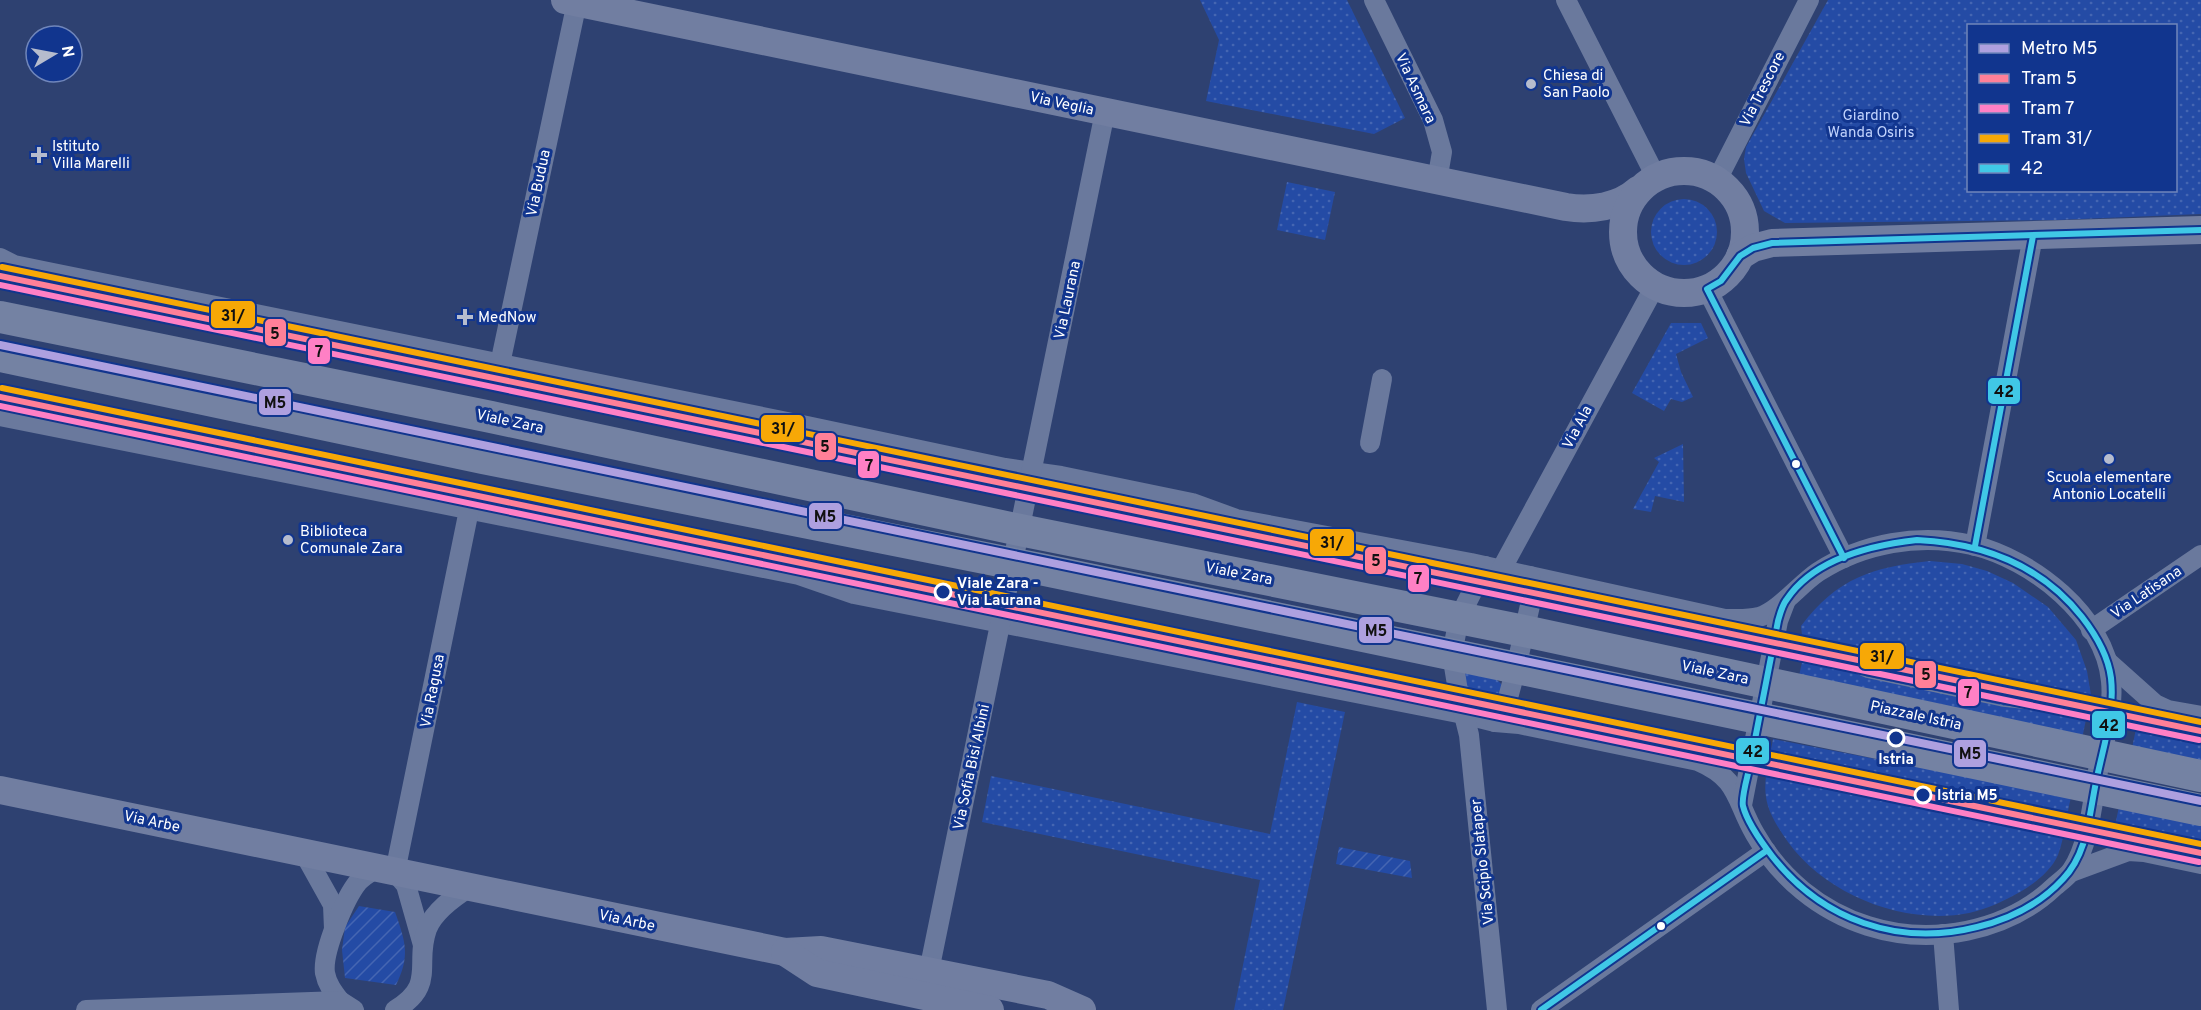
<svg xmlns="http://www.w3.org/2000/svg" width="2201" height="1010" viewBox="0 0 2201 1010" font-family="Overpass,sans-serif">
  <defs>
    <pattern id="grass-dots" width="8" height="8" patternUnits="userSpaceOnUse" patternTransform="scale(1.5)"><rect width="8" height="8" fill="#244ba5"/><path d="M2 2h.1M6 6h.1" fill="none" stroke="#4566b2" stroke-width="1.8" stroke-linecap="round"/></pattern>
    <pattern id="garden-furrows" width="10" height="10" patternUnits="userSpaceOnUse" patternTransform="scale(1.5)"><rect width="10" height="10" fill="#244ba5"/><path d="M-1 1l2-2M0 10L10 0M9 11l2-2" fill="none" stroke="#4566b2"/></pattern>
  </defs>
  <rect width="100%" height="100%" fill="#2e4171"/>
  <!-- grass -->
  <g fill="url(#grass-dots)" fill-rule="evenodd">
    <polygon points="1200,0 1347,0 1405,118 1374,134 1206,101 1219,40"/>
    <path d="M1828,0h373v214l-145,6 -271,3 -21,-12 -18,-38 -2,-14 2,-12zM1968,26h208v164h-208z"/>
    <polygon points="1287,182 1335,192 1325,240 1277,230"/>
    <circle cx="1684" cy="232" r="33"/>
    <polygon points="1671,323 1701,323 1708,338 1676,354 1681,372 1693,397 1682,402 1671,399 1664,411 1632,393"/>
    <polygon points="1683,444 1684,502 1655,496 1651,512 1633,509 1659,462 1654,458"/>
    <path d="M1930,561l32,3 25,7 26,12 35,24 28,33 11,31 4,24 -9,44 -283,-63 5,-23 -3,-27c36,-48 72,-59 129,-65z"/>
    <path d="M1466,673c12,3 33,1 37,15l-17,21 -3,1 -13,-4 -7,-30z"/>
    <polygon points="1297,702 1345,712 1283,1010 1234,1010 1260,880 982,822 991,776 1270,834"/>
    <polygon points="2141,705 2159,717 2201,725 2201,762 2132,748"/>
    <path d="M1773,739l298,58c-4,16 -7,43 -13,58 -7,16 -24,29 -38,37 -16,9 -33,17 -51,21 -64,13 -143,-18 -181,-71 -9,-13 -20,-29 -22,-45 -3,-19 4,-40 7,-58z"/>
    <polygon points="2120,802 2201,820 2201,857 2131,843 2111,844"/>
  </g>
  <!-- garden -->
  <g fill="url(#garden-furrows)">
    <polygon points="1339,847 1410,861 1412,878 1336,864"/>
    <path d="M359,906l36,6c11,31 15,44 1,73l-51,-7 -3,-28 3,-23z"/>
  </g>
  <g fill="none" stroke-linecap="round" stroke-linejoin="round">
    <!-- street -->
    <g stroke="#6a799d" stroke-width="20">
      <polyline points="1374,0 1433,120 1442,152 1437,181"/>
      <polyline points="1566,0 1656,177"/>
      <polyline points="1717,180 1809,0"/>
      <path d="M0,258l14,7 34,7 759,154 198,42 56,8 131,27 44,16 235,44 254,56c11,0 23,1 34,-2 20,-6 41,-33 59,-45 45,-29 101,-39 154,-27 60,14 133,71 139,136 3,30 -7,61 -13,90 -6,32 -8,71 -26,99 -4,6 -11,11 -17,16 -48,46 -124,60 -187,40 -48,-15 -88,-48 -113,-92 -20,-34 -15,-55 -57,-73l-179,-37 -24,-2 -32,-8 -609,-120 -55,-19 -799,-159"/>
      <polyline points="1707,289 1844,558"/>
      <polyline points="500,364 577,2"/>
      <polyline points="1370,443 1382,379"/>
      <polyline points="1975,546 2033,236"/>
      <polyline points="1485,566 1459,618 1452,654 1458,691 1469,735 1497,1010"/>
      <polyline points="1501,570 1655,286"/>
      <polyline points="2091,630 2201,555"/>
      <polyline points="2108,662 2155,704 2168,710 2201,716"/>
      <polyline points="1495,722 1505,709 1516,668 1531,601 1530,576"/>
      <polyline points="1742,805 1778,621 1786,600"/>
      <polyline points="304,853 333,905 334,929"/>
      <polyline points="2071,872 2128,851 2144,852 2201,864"/>
      <polyline points="1943,934 1949,1010"/>
      <polyline points="423,945 406,885 395,872 469,510"/>
      <polyline points="929,971 1105,112"/>
      <path d="M340,1001c-7,-9 -13,-17 -15,-28 -3,-21 20,-75 33,-91 5,-6 12,-9 18,-14"/>
      <polyline points="86,1010 340,1001 354,1010"/>
      <path d="M395,1010c42,-25 19,-46 32,-81 7,-18 27,-32 43,-42"/>
      <polyline points="1541,1010 1766,851"/>
    </g>
    <!-- secondary -->
    <g stroke="#717ea1" stroke-width="28">
      <path d="M565,0l1001,207c25,4 53,0 72,-17"/>
      <circle cx="1684" cy="232" r="61"/>
      <polyline points="1740,256 1753,248 1772,243 2201,230"/>
      <polyline points="0,790 785,952 821,950 1048,995 1082,1010"/>
      <polyline points="785,952 817,973 990,1010"/>
    </g>
    <!-- primary -->
    <g stroke="#7482a3" stroke-width="32">
      <polyline points="0,317 491,417 1020,530 1524,631 2201,776"/>
      <polyline points="0,356 483,458 1040,569 2201,810"/>
    </g>
    <!-- tram -->
    <polyline stroke="#6c7a9c" stroke-width="1.5" points="1804,649 1866,677 2003,706 2032,709 2087,708"/>
    <defs>
      <g id="bus-1">
        <path d="M1917,540c65,3 124,25 165,77 14,18 26,38 29,61 4,36 -8,69 -15,104 -7,33 -8,71 -33,97 -23,25 -53,40 -86,48 -79,20 -155,-7 -205,-71 -10,-13 -25,-34 -29,-50 -2,-8 5,-31 7,-41 9,-48 19,-96 28,-144 2,-7 4,-16 9,-22 27,-40 85,-54 130,-59z"/>
        <polyline points="1975,546 2033,236"/>
        <polyline points="1844,558 1707,289 1721,281 1740,256 1753,248 1772,243 2201,230"/>
        <polyline points="1541,1010 1766,851"/>
      </g>
    </defs>
    <!-- bus-1 casing -->
    <use href="#bus-1" stroke="#11358e" stroke-width="10"/>
    <!-- bus-1 -->
    <use href="#bus-1" stroke="#40c8e6" stroke-width="6"/>
    <defs>
      <g id="tram-1">
        <polyline points="0,276 2201,731"/>
        <polyline points="0,397 2201,853"/>
      </g>
      <g id="tram-2">
        <polyline points="0,285 2199,740"/>
        <polyline points="0,406 2199,862"/>
      </g>
      <g id="tram-3">
        <polyline points="2,267 2201,722"/>
        <polyline points="2,388 2201,844"/>
      </g>
    </defs>
    <!-- tram-1 casing -->
    <use href="#tram-1" stroke="#11358e" stroke-width="10"/>
    <!-- tram-2 casing -->
    <use href="#tram-2" stroke="#11358e" stroke-width="10"/>
    <!-- tram-3 casing -->
    <use href="#tram-3" stroke="#11358e" stroke-width="10"/>
    <!-- tram-1 -->
    <use href="#tram-1" stroke="#ff8098" stroke-width="6"/>
    <!-- tram-2 -->
    <use href="#tram-2" stroke="#ff80c5" stroke-width="6"/>
    <!-- tram-3 -->
    <use href="#tram-3" stroke="#f7a806" stroke-width="6"/>
    <defs>
      <polyline id="metro-1" points="0,345 2201,801"/>
    </defs>
    <!-- metro-1 casing -->
    <use href="#metro-1" stroke="#11358e" stroke-width="12"/>
    <!-- metro-1 -->
    <use href="#metro-1" stroke="#aea0df" stroke-width="8"/>
  </g>
  <!-- markers -->
  <g fill="#b6bccd" stroke="#11358e" stroke-width="2">
    <circle cx="1531" cy="84" r="6"/>
    <path d="M36 146h6v6h6v6h-6v6h-6v-6h-6v-6h6z"/>
    <path d="M462 308h6v6h6v6h-6v6h-6v-6h-6v-6h6z"/>
    <circle cx="2109" cy="459" r="6"/>
    <circle cx="288" cy="540" r="6"/>
  </g>
  <g fill="#fff" stroke="#11358e" stroke-width="2">
    <circle cx="1796" cy="464" r="5"/>
    <circle cx="1661" cy="926" r="5"/>
  </g>
  <g fill="#11358e" stroke="#fff" stroke-width="3">
    <circle cx="943" cy="592" r="8"/>
    <circle cx="1896" cy="738" r="8"/>
    <circle cx="1923" cy="795" r="8"/>
  </g>
  <g text-anchor="middle" stroke-width="6" stroke-linejoin="round" paint-order="stroke">
    <!-- poi labels -->
    <g font-size="15" fill="#fff" stroke="#11358e" text-anchor="start">
      <text x="1543" y="80">Chiesa di<tspan x="1543" dy="17">San Paolo</tspan></text>
      <text x="52" y="151">Istituto<tspan x="52" dy="17">Villa Marelli</tspan></text>
      <text x="478" y="322">MedNow</text>
      <text x="2109" y="482" text-anchor="middle">Scuola elementare<tspan x="2109" dy="17">Antonio Locatelli</tspan></text>
      <text x="300" y="536">Biblioteca<tspan x="300" dy="17">Comunale Zara</tspan></text>
    </g>
    <!-- street labels -->
    <g font-size="15" fill="#fff" stroke="#11358e">
      <text transform="translate(1416 88) rotate(65)" y="5">Via Asmara</text>
      <text transform="translate(1762 89) rotate(-63)" y="5">Via Trescore</text>
      <text transform="translate(1062 103) rotate(12)" y="5">Via Veglia</text>
      <text transform="translate(538 183) rotate(-78)" y="5">Via Budua</text>
      <text transform="translate(1067 300) rotate(-78)" y="5">Via Laurana</text>
      <text transform="translate(510 421) rotate(12)" y="5">Viale Zara</text>
      <text transform="translate(1577 427) rotate(-62)" y="5">Via Ala</text>
      <text transform="translate(1239 573) rotate(11)" y="5">Viale Zara</text>
      <text transform="translate(2146 592) rotate(-34)" y="5">Via Latisana</text>
      <text transform="translate(1715 672) rotate(12)" y="5">Viale Zara</text>
      <text transform="translate(432 691) rotate(-79)" y="5">Via Ragusa</text>
      <text transform="translate(1916 715) rotate(12)" y="5">Piazzale Istria</text>
      <text transform="translate(971 767) rotate(-78)" y="5">Via Sofia Bisi Albini</text>
      <text transform="translate(152 821) rotate(12)" y="5">Via Arbe</text>
      <text transform="translate(1482 862) rotate(-96)" y="5">Via Scipio Slataper</text>
      <text transform="translate(627 920) rotate(12)" y="5">Via Arbe</text>
    </g>
    <!-- park labels -->
    <g font-size="15" fill="#c1d3fd" stroke="#11358e">
      <text x="1871" y="120">Giardino<tspan x="1871" dy="17">Wanda Osiris</tspan></text>
    </g>
    <!-- stop labels -->
    <g font-size="15" font-weight="bold" fill="#fff" stroke="#11358e" text-anchor="start">
      <text x="957" y="588">Viale Zara -<tspan x="957" dy="17">Via Laurana</tspan></text>
      <text x="1896" y="764" text-anchor="middle">Istria</text>
      <text x="1937" y="800">Istria M5</text>
    </g>
  </g>
  <g stroke="#11358e" stroke-width="2">
    <rect x="210" y="300" width="46" height="29" rx="6" fill="#f7a806"/>
    <rect x="264" y="318" width="23" height="29" rx="6" fill="#ff8098"/>
    <rect x="307" y="337" width="24" height="28" rx="6" fill="#ff80c5"/>
    <rect x="1987" y="377" width="34" height="28" rx="6" fill="#40c8e6"/>
    <rect x="258" y="388" width="34" height="28" rx="6" fill="#aea0df"/>
    <rect x="760" y="414" width="45" height="29" rx="6" fill="#f7a806"/>
    <rect x="814" y="432" width="23" height="29" rx="6" fill="#ff8098"/>
    <rect x="857" y="450" width="23" height="29" rx="6" fill="#ff80c5"/>
    <rect x="808" y="502" width="35" height="28" rx="6" fill="#aea0df"/>
    <rect x="1309" y="528" width="46" height="29" rx="6" fill="#f7a806"/>
    <rect x="1364" y="546" width="23" height="29" rx="6" fill="#ff8098"/>
    <rect x="1407" y="564" width="23" height="29" rx="6" fill="#ff80c5"/>
    <rect x="1358" y="616" width="35" height="28" rx="6" fill="#aea0df"/>
    <rect x="1859" y="642" width="46" height="28" rx="6" fill="#f7a806"/>
    <rect x="1914" y="660" width="23" height="29" rx="6" fill="#ff8098"/>
    <rect x="1957" y="678" width="23" height="29" rx="6" fill="#ff80c5"/>
    <rect x="2091" y="710" width="35" height="29" rx="6" fill="#40c8e6"/>
    <rect x="1735" y="737" width="35" height="28" rx="6" fill="#40c8e6"/>
    <rect x="1953" y="739" width="34" height="29" rx="6" fill="#aea0df"/>
  </g>
  <g font-size="16" text-anchor="middle" font-weight="bold" fill="#111">
    <text x="233" y="321">31/</text>
    <text x="275" y="339">5</text>
    <text x="319" y="357">7</text>
    <text x="2004" y="397">42</text>
    <text x="275" y="408">M5</text>
    <text x="783" y="434">31/</text>
    <text x="825" y="452">5</text>
    <text x="869" y="471">7</text>
    <text x="825" y="522">M5</text>
    <text x="1332" y="548">31/</text>
    <text x="1376" y="566">5</text>
    <text x="1418" y="584">7</text>
    <text x="1376" y="636">M5</text>
    <text x="1882" y="662">31/</text>
    <text x="1926" y="680">5</text>
    <text x="1968" y="698">7</text>
    <text x="2109" y="731">42</text>
    <text x="1753" y="757">42</text>
    <text x="1970" y="759">M5</text>
  </g>
  <!-- legend -->
  <rect x="1967" y="24" width="210" height="168" fill="#11358e" stroke="#7086bb" stroke-width="1.5"/>
  <rect x="1979" y="44" width="30" height="9" fill="#aea0df" stroke="#7086bb" stroke-width="1.5"/>
  <text x="2021" y="54" font-size="18" fill="#ffffff">Metro M5</text>
  <rect x="1979" y="74" width="30" height="9" fill="#ff8098" stroke="#7086bb" stroke-width="1.5"/>
  <text x="2021" y="84" font-size="18" fill="#ffffff">Tram 5</text>
  <rect x="1979" y="104" width="30" height="9" fill="#ff80c5" stroke="#7086bb" stroke-width="1.5"/>
  <text x="2021" y="114" font-size="18" fill="#ffffff">Tram 7</text>
  <rect x="1979" y="134" width="30" height="9" fill="#f7a806" stroke="#7086bb" stroke-width="1.5"/>
  <text x="2021" y="144" font-size="18" fill="#ffffff">Tram 31/</text>
  <rect x="1979" y="164" width="30" height="9" fill="#40c8e6" stroke="#7086bb" stroke-width="1.5"/>
  <text x="2021" y="174" font-size="18" fill="#ffffff">42</text>
  <!-- north arrow -->
  <g transform="translate(54 54) rotate(80)"><circle r="28" fill="#11358e" stroke="#7086bb" stroke-width="1.5"/>
  <path d="M0-4.5L10 22L0 15L-10 22Z" fill="#b6bccd"/>
  <text y="-9" font-size="16" font-weight="bold" text-anchor="middle" fill="#ffffff">N</text>
  </g>
</svg>
